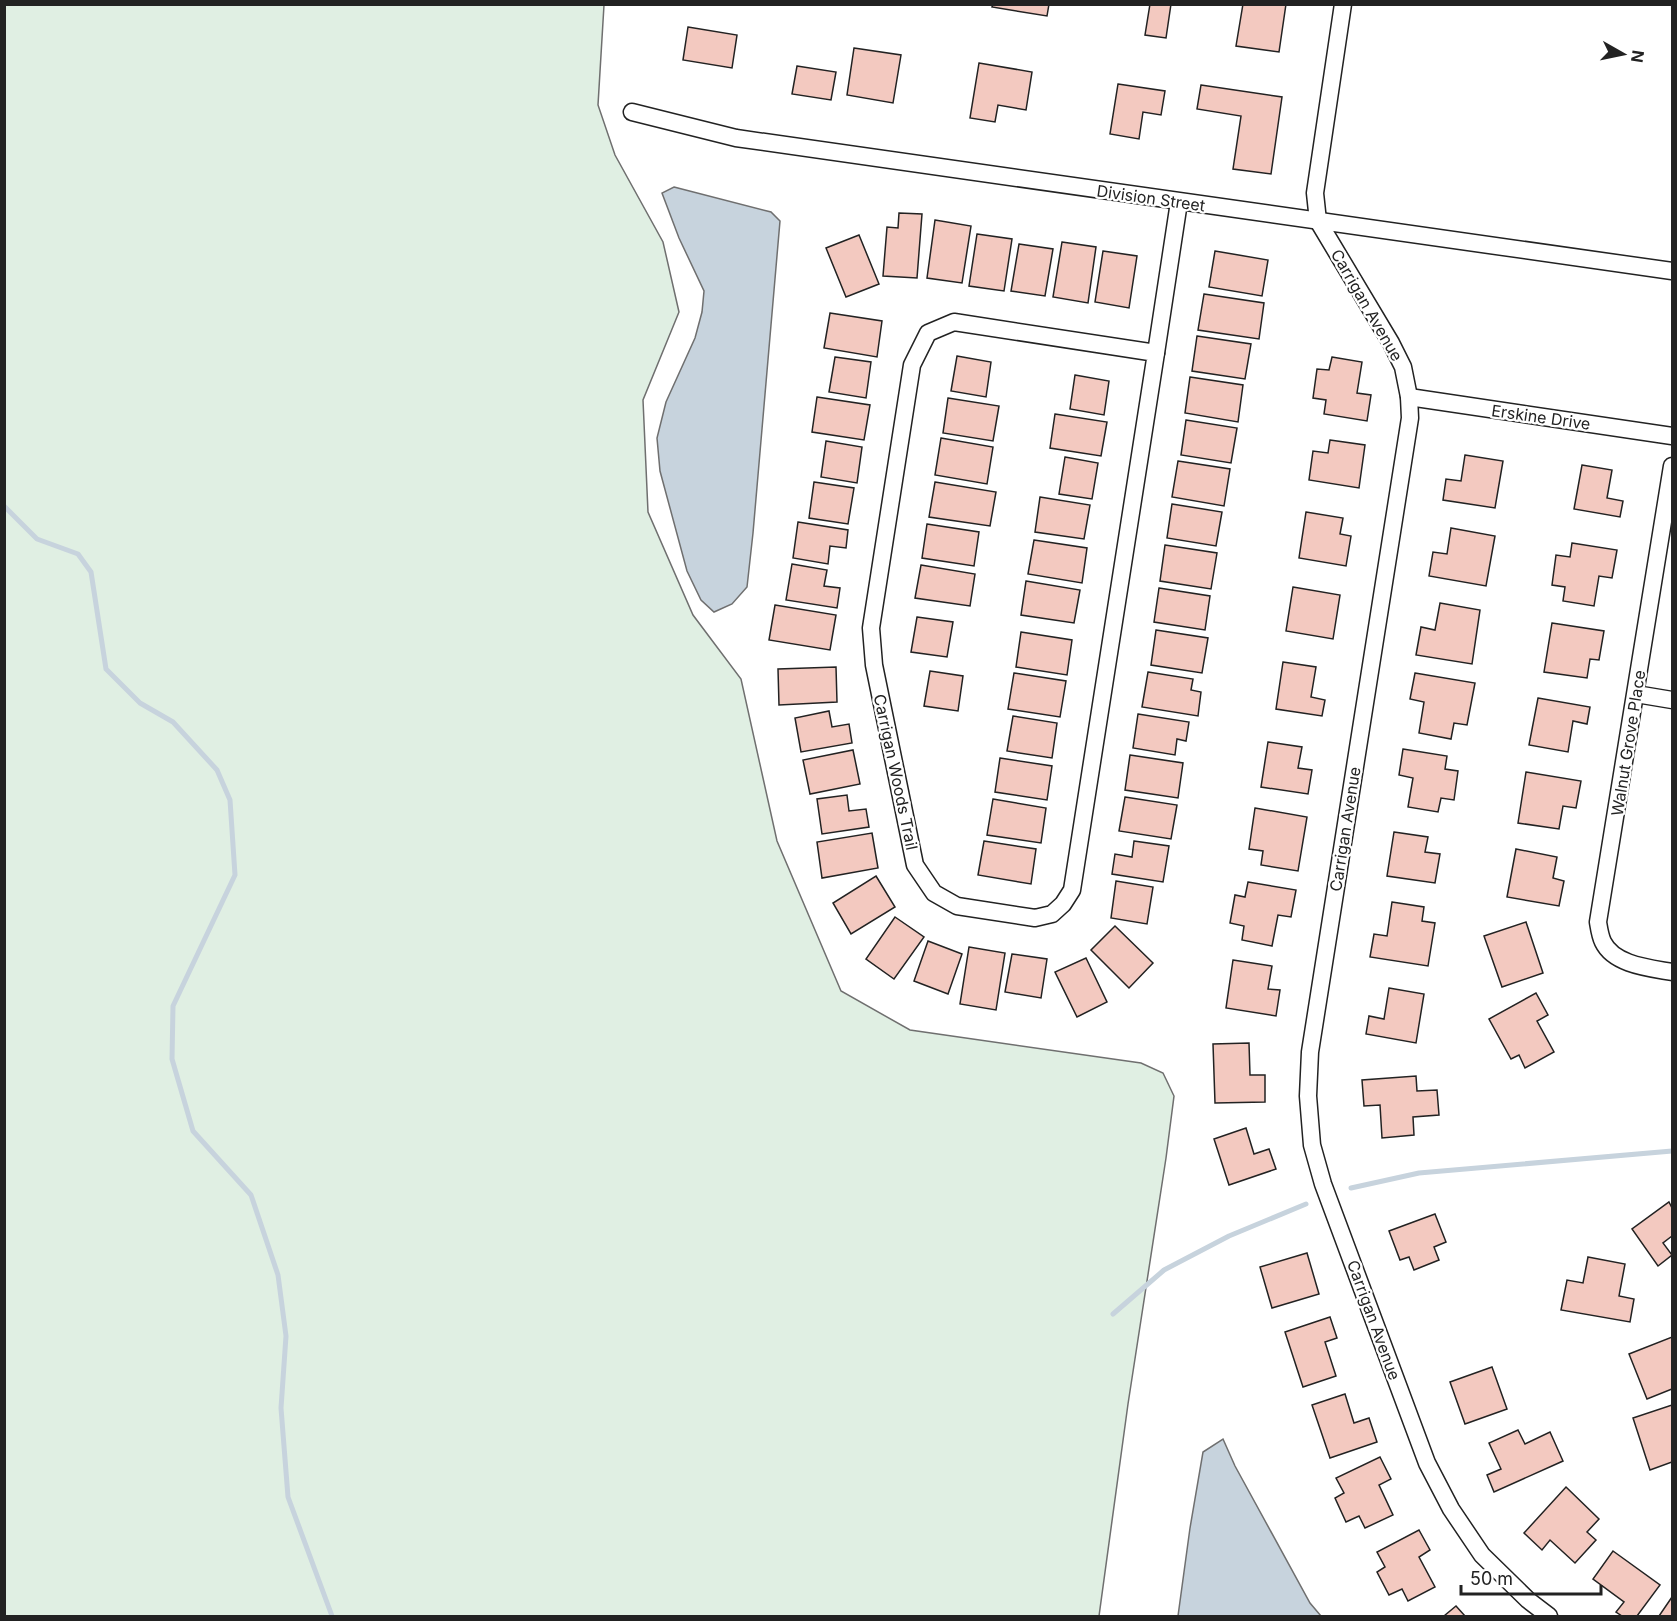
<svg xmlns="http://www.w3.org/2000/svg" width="1677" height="1621" viewBox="0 0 1677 1621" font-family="Inter,sans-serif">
  <rect width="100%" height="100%" fill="#fff"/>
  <!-- green -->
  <polygon fill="#e0efe3" stroke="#6f6f6f" stroke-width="1.5" points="5,4 604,5 598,105 615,155 663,242 679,312 643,400 648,512 693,615 741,679 777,841 841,991 910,1030 1141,1063 1163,1073 1174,1096 1166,1158 1128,1404 1099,1616 5,1616"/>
  <!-- water -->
  <g fill="#c7d3dd" stroke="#6f6f6f" stroke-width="1.5">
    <polygon points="674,187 771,212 780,221 753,533 747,587 732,604 714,612 701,600 687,571 660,471 657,438 666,402 695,338 702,312 704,291 679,238 662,193"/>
    <polygon points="1223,1439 1235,1466 1310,1603 1321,1616 1178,1616 1190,1528 1203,1452"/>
  </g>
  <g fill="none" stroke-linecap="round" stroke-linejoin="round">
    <!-- stream -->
    <g stroke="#c7d3dd" stroke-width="5">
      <polyline points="4,506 37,539 78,554 91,572 106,669 140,703 173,722 217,770 230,800 235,875 173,1006 172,1059 193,1131 251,1195 278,1275 286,1336 281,1408 288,1497 332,1616"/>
      <polyline points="1351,1188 1419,1173 1672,1151"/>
      <polyline points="1113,1314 1164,1270 1229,1236 1306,1204"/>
    </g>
  </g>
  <!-- building -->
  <g fill="#f3c9c0" stroke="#222" stroke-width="1.5">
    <polygon points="993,4 1049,4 1047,16 992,7"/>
    <polygon points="1150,4 1171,4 1166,38 1145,35"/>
    <polygon points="1243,4 1286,4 1279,52 1236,46"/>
    <polygon points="688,27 737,35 732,68 683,60"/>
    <polygon points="854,48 901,55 893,103 847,95"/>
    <polygon points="979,63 1032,72 1026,110 998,105 995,122 970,118"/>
    <polygon points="797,66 836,72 831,100 792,94"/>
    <polygon points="1118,84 1165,91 1161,115 1143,112 1139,139 1110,134"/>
    <polygon points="1201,85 1282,97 1271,174 1233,169 1241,116 1197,109"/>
    <polygon points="899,213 922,214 917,278 883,276 887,227 898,228"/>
    <polygon points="935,220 971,226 962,283 927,278"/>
    <polygon points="977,234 1012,239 1004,291 969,286"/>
    <polygon points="859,235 879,284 846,297 826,248"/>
    <polygon points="1062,242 1096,247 1088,303 1053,297"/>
    <polygon points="1019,244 1053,249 1045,296 1011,291"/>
    <polygon points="1103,251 1137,256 1129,308 1095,302"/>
    <polygon points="1215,251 1268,260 1262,296 1209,287"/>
    <polygon points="1204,294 1264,303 1259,339 1198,330"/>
    <polygon points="830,313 882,321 877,357 824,348"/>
    <polygon points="1197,336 1251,344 1245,379 1192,371"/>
    <polygon points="957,356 991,362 986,397 951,391"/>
    <polygon points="835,357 871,362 866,398 829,392"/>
    <polygon points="1332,357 1362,362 1357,393 1371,395 1367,421 1324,414 1326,400 1313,398 1317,369 1329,370"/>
    <polygon points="1075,375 1109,381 1104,415 1070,409"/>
    <polygon points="1190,377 1243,385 1238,422 1185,413"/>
    <polygon points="817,397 870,405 864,440 812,432"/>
    <polygon points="948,398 999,406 993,441 943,433"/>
    <polygon points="1055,414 1107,422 1101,456 1050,448"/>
    <polygon points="1186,420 1237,428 1231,463 1181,455"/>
    <polygon points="941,438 993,447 987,484 935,475"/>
    <polygon points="1330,440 1365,445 1359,488 1309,480 1313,451 1328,453"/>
    <polygon points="826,441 862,447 857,483 821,477"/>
    <polygon points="1465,455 1503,461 1495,508 1443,500 1446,479 1461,481"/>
    <polygon points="1065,457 1098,463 1092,499 1059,494"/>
    <polygon points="1178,461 1230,469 1224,506 1172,497"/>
    <polygon points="1582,465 1612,470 1607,498 1623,501 1620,517 1574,509"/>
    <polygon points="814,482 854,488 848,524 809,518"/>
    <polygon points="935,482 996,492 990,526 929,517"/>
    <polygon points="1040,497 1090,505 1084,539 1035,532"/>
    <polygon points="1172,504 1222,512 1216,546 1167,538"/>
    <polygon points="1306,512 1343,518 1340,534 1351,536 1346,566 1299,558"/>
    <polygon points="798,522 848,530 846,548 830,546 828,564 793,558"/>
    <polygon points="927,524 979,532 974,566 922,558"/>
    <polygon points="1451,528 1495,536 1486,586 1429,576 1433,552 1447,554"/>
    <polygon points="1034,540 1087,548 1082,583 1028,574"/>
    <polygon points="1572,543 1617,550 1612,578 1599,576 1594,606 1563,601 1565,587 1552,585 1556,555 1570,557"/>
    <polygon points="1165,545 1217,553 1211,589 1160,581"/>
    <polygon points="792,564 827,570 824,586 840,588 837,608 786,600"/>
    <polygon points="921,565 975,574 970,606 915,598"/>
    <polygon points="1026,581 1080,590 1074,623 1021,615"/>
    <polygon points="1293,587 1340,595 1333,639 1286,631"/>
    <polygon points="1159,588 1210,596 1205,630 1154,622"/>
    <polygon points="1440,603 1480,610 1472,664 1416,655 1421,627 1435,630"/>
    <polygon points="775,605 836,615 830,650 769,640"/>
    <polygon points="917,617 953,622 947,657 911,652"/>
    <polygon points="1552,623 1604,631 1599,660 1590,659 1587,678 1544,672"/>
    <polygon points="1156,630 1208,638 1202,673 1151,665"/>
    <polygon points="1021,632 1072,640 1067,675 1016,667"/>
    <polygon points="1283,662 1316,667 1311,697 1325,700 1322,716 1276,709"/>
    <polygon points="836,667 837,702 779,705 778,669"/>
    <polygon points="930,671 963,676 958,711 924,706"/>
    <polygon points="1148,672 1193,679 1191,690 1201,692 1198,716 1142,707"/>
    <polygon points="1014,673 1066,681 1060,717 1008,709"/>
    <polygon points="1415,673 1475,683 1467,725 1454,723 1451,739 1419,733 1424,702 1410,699"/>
    <polygon points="1538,698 1590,707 1587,724 1573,721 1568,752 1529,745"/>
    <polygon points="829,711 832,727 849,724 852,743 801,752 795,718"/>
    <polygon points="1138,714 1189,722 1186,741 1177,739 1175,755 1133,748"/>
    <polygon points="1013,716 1057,723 1052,758 1007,751"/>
    <polygon points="1268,742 1302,747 1298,768 1312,770 1308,794 1261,787"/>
    <polygon points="1403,749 1447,756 1445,769 1458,771 1454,800 1441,798 1438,812 1408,807 1413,778 1399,775"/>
    <polygon points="853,750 860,784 810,794 803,760"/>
    <polygon points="1130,755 1183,763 1178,798 1125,790"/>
    <polygon points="1000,758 1052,766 1047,800 995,792"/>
    <polygon points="1526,772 1581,781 1576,808 1563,806 1559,829 1518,823"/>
    <polygon points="847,795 849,811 866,809 869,827 822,834 817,799"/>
    <polygon points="1125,797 1177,805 1171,839 1119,831"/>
    <polygon points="993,799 1046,808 1041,843 987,835"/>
    <polygon points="1255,808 1307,817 1298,871 1261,865 1263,851 1249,849"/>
    <polygon points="1394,832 1428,837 1425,852 1440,854 1435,883 1387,876"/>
    <polygon points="872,833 878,868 822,878 817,842"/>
    <polygon points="984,841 1036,849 1031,884 978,875"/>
    <polygon points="1134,841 1169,846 1163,882 1112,874 1115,854 1132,857"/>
    <polygon points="1516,849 1557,857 1553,878 1564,881 1559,906 1507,897"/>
    <polygon points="876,876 895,907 851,934 833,903"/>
    <polygon points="1116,881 1153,887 1147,924 1111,918"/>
    <polygon points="1248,882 1296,890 1291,917 1278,915 1272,946 1242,940 1244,926 1230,923 1235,895 1245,897"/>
    <polygon points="1392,902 1424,907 1422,921 1435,923 1428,966 1370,957 1374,934 1387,936"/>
    <polygon points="895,917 924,937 894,979 866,959"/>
    <polygon points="1526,922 1543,973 1502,987 1484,936"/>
    <polygon points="1115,926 1153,963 1129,988 1091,950"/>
    <polygon points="928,941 962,954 948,994 914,981"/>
    <polygon points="969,947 1005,953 996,1010 960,1004"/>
    <polygon points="1012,954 1047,959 1041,998 1005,992"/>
    <polygon points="1086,958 1107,1002 1077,1017 1055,972"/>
    <polygon points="1233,960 1272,966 1268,989 1280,990 1276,1016 1226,1008"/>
    <polygon points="1389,988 1424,994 1416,1043 1366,1034 1369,1016 1384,1019"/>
    <polygon points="1536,993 1548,1015 1537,1021 1554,1052 1525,1068 1519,1055 1511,1059 1489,1019"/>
    <polygon points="1249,1043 1250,1075 1265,1075 1265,1102 1215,1103 1213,1044"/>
    <polygon points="1416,1076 1417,1091 1437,1090 1439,1115 1413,1117 1414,1135 1382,1138 1380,1105 1364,1106 1362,1080"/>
    <polygon points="1246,1128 1254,1154 1269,1149 1276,1169 1229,1185 1214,1139"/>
    <polygon points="1669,1202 1672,1208 1672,1236 1663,1243 1672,1255 1658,1266 1632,1229"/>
    <polygon points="1435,1214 1446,1242 1434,1247 1439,1260 1414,1270 1409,1257 1400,1260 1389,1231"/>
    <polygon points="1307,1253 1319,1294 1272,1308 1260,1267"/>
    <polygon points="1588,1257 1625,1264 1619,1296 1634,1299 1630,1322 1561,1310 1567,1280 1583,1283"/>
    <polygon points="1330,1317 1337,1338 1325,1342 1336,1376 1303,1387 1285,1332"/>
    <polygon points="1672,1337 1672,1389 1647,1399 1629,1354"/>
    <polygon points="1492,1367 1507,1409 1465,1424 1450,1382"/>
    <polygon points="1345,1394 1354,1423 1369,1418 1377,1442 1330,1458 1312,1405"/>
    <polygon points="1672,1405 1672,1462 1650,1470 1633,1418"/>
    <polygon points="1518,1430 1525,1444 1550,1432 1563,1461 1494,1492 1487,1475 1501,1469 1489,1443"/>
    <polygon points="1380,1457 1391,1479 1379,1485 1393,1515 1365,1528 1359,1516 1346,1522 1335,1498 1344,1493 1336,1478"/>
    <polygon points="1566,1487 1599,1519 1587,1532 1596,1540 1575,1563 1550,1540 1542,1550 1524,1533"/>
    <polygon points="1419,1530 1430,1550 1419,1557 1435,1587 1408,1601 1402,1589 1389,1595 1377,1572 1385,1567 1377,1552"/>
    <polygon points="1613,1551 1660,1585 1637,1616 1622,1616 1616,1612 1624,1602 1593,1579"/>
    <polygon points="1672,1597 1672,1616 1659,1616"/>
    <polygon points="1456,1606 1465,1616 1444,1616"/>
  </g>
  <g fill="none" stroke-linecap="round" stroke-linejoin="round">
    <defs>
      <g id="street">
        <polyline points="1343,4 1315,193 1318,221 1391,343 1403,367 1409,397 1410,418 1310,1052 1308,1096 1312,1145 1323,1184 1427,1463 1451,1509 1482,1555 1528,1600 1549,1616"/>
        <polyline points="632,112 736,138 1672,271"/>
        <polygon points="954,322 1156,353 1072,890 1063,904 1052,914 1035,918 957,906 934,893 915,865 874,665 871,628 912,365 928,333"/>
        <polyline points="1156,353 1179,202"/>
        <polyline points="1409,397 1672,436"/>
        <path d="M1672,466l-74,456c1,6 2,14 5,20 11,23 47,26 69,30"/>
        <polyline points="1636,694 1672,700"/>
      </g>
    </defs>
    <!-- street casing -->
    <use href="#street" stroke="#222" stroke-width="19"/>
    <!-- street -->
    <use href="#street" stroke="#fff" stroke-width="16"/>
  </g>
  <g text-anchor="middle" stroke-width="4.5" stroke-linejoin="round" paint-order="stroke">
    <!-- street labels -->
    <g font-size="16" fill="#222" stroke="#fff">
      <text transform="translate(1151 198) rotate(8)" y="6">Division Street</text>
      <text transform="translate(1367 305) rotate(60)" y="6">Carrigan Avenue</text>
      <text transform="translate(1541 417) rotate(8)" y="6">Erskine Drive</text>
      <text transform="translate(1628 743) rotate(-81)" y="6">Walnut Grove Place</text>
      <text transform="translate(896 772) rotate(78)" y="6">Carrigan Woods Trail</text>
      <text transform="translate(1345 829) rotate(-81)" y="6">Carrigan Avenue</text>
      <text transform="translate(1374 1320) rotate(70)" y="6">Carrigan Avenue</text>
    </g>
  </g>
  <!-- border -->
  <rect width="1677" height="1621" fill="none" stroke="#222222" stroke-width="12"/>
  <!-- north arrow -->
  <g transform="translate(1623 54) rotate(99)" stroke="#ffffff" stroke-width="4.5" paint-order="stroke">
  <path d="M0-4.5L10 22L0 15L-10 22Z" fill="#222222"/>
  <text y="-9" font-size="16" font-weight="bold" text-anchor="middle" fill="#222222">N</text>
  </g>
  <!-- scale -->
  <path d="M1461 1585v9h140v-9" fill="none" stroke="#222222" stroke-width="3"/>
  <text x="1470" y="1585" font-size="18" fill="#222222" stroke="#ffffff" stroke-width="4.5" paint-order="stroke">50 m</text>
</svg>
